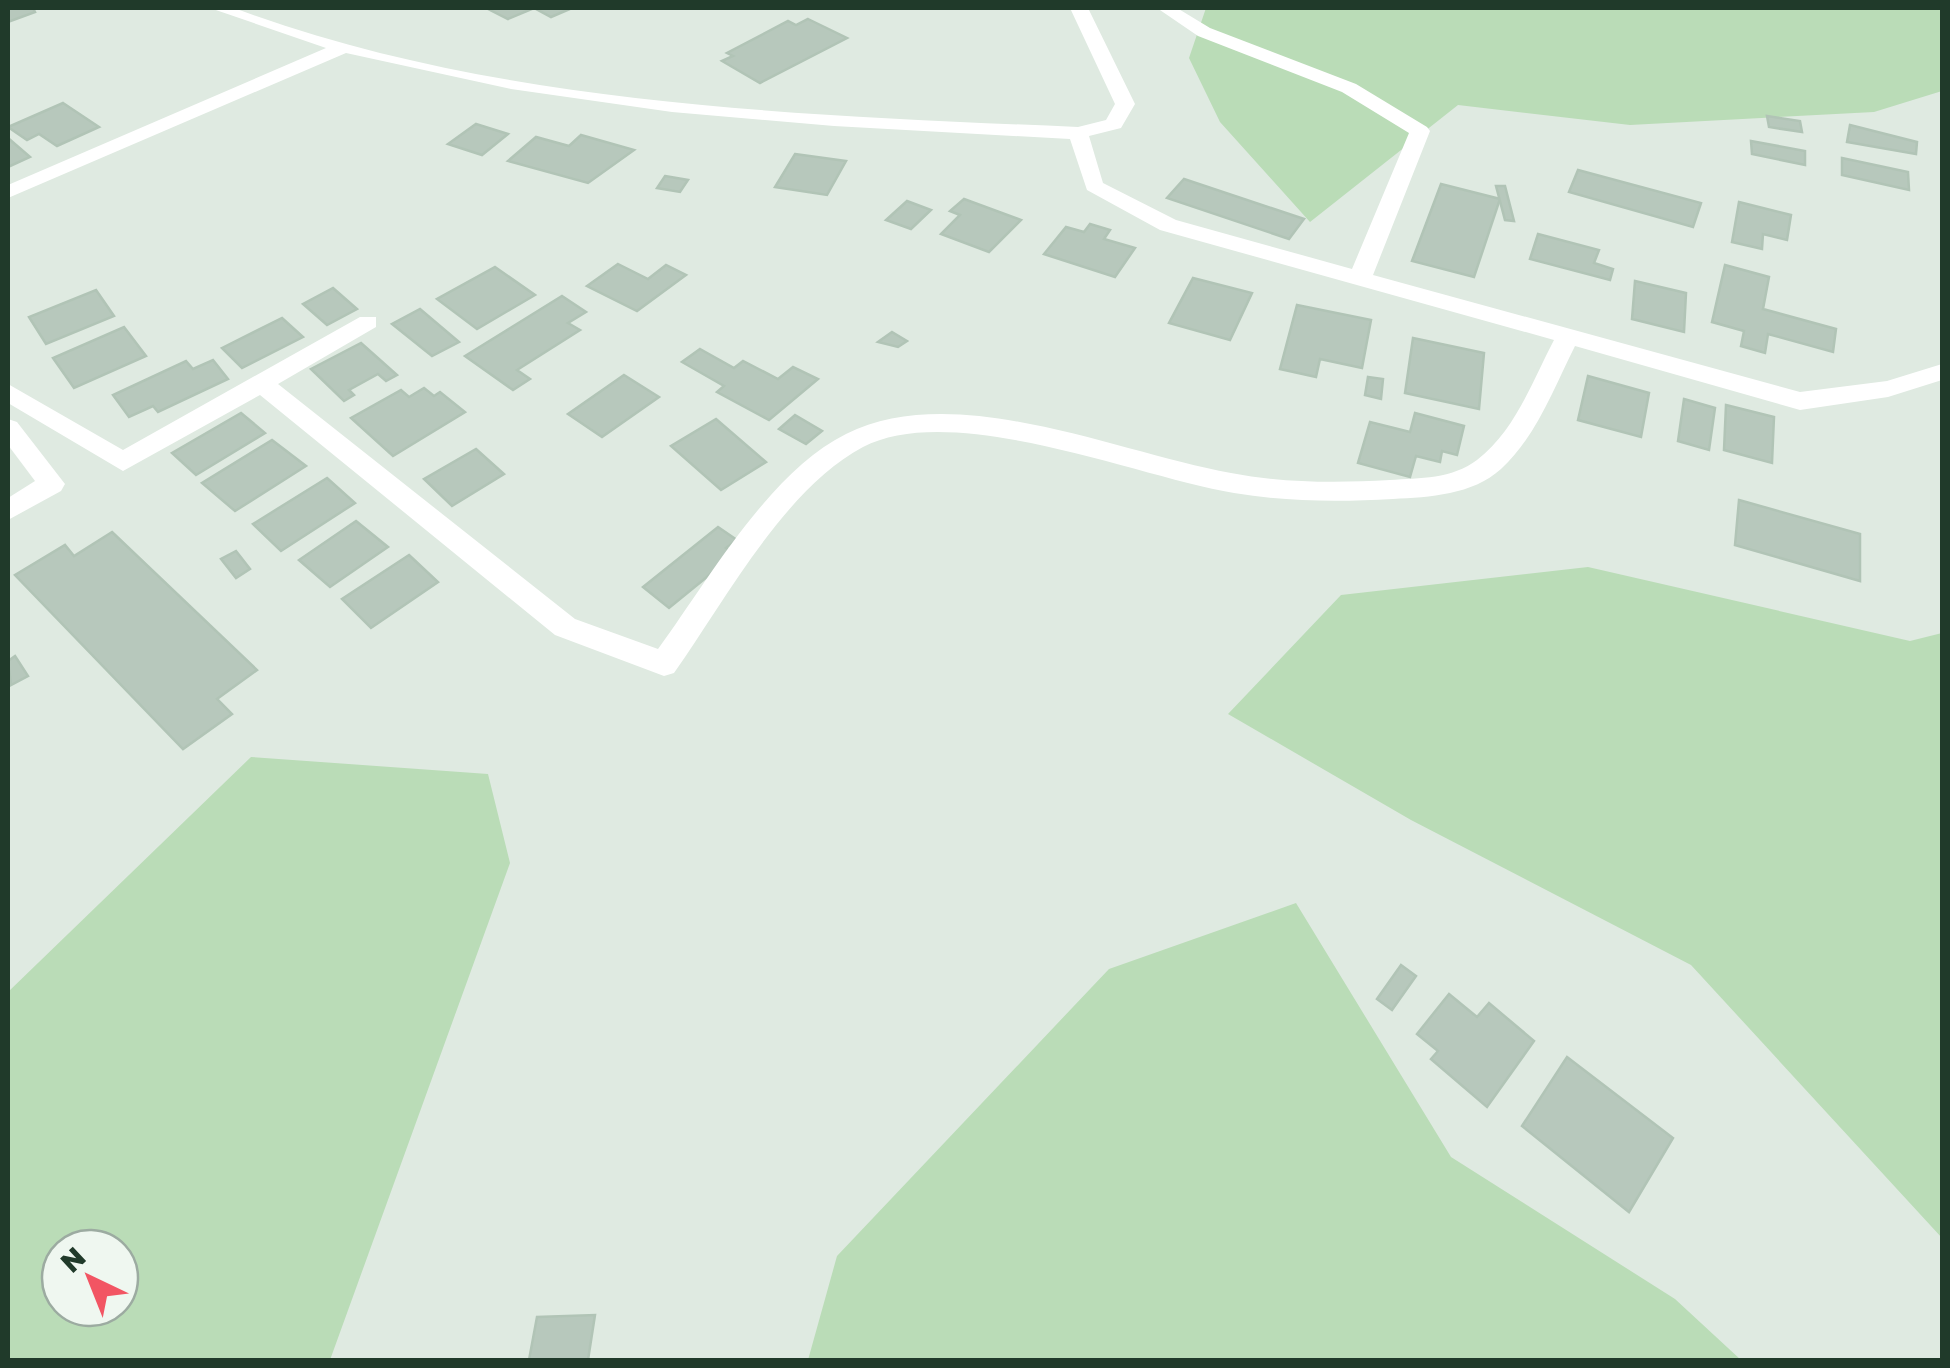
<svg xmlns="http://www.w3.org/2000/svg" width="1950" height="1368" viewBox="0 0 1950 1368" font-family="'Golos Text',sans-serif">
  <rect width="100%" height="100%" fill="#dfeae1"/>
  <!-- green -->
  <g fill="#badcb7" fill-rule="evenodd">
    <polygon points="1206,8 1942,8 1942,91 1874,112 1630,125 1458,105 1310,222 1220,122 1189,58"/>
    <polygon points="1588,567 1910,641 1942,633 1942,1238 1691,965 1411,820 1228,714 1341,595"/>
    <path d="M251,757l237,17 22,89 -180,497h-322v-368zM60,1248h60v60h-60z"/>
    <polygon points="1296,903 1451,1157 1675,1299 1741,1360 808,1360 837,1256 1109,969"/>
  </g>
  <!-- building -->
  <g fill="#b7c8bc" stroke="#b1c4b6" stroke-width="2.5">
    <polygon points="8,8 33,8 35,12 8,22"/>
    <polygon points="486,8 572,8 551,17 534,8 508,19"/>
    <polygon points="808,19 847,38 760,83 722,61 733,56 727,53 788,21 796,25"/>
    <polygon points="63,103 99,127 57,146 39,134 27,140 8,127"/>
    <polygon points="1767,116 1800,121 1802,132 1769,127"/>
    <polygon points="476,124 508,134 482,155 448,144"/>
    <polygon points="1850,125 1917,142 1916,154 1847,142"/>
    <polygon points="581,135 634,150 588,183 508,161 536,137 569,146"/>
    <polygon points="8,138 30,157 8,167"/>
    <polygon points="1751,141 1805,151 1805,165 1752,154"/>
    <polygon points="795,154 846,161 827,195 775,187"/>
    <polygon points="1842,158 1908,172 1909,190 1842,175"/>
    <polygon points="1578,170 1701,203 1693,227 1569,192"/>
    <polygon points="665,176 688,180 680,192 657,188"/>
    <polygon points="1184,179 1304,219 1289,239 1167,198"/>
    <polygon points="1441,184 1500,199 1474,277 1412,261"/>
    <polygon points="1496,186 1505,186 1514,221 1505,220"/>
    <polygon points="964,199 1021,220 989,252 941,234 960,215 950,211"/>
    <polygon points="907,201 931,210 911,229 886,220"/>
    <polygon points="1739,202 1791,215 1787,240 1763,234 1762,249 1732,242"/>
    <polygon points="1090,224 1110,230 1104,239 1135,248 1115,277 1044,254 1066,227 1084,232"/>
    <polygon points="1538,234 1599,250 1594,263 1613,269 1610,280 1530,259"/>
    <polygon points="618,264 648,279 666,265 686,275 637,311 587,286"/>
    <polygon points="1725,265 1769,277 1763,309 1836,329 1833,352 1768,334 1765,353 1741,346 1744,331 1712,322"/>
    <polygon points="495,267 535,295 477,329 437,299"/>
    <polygon points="1193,278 1252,293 1230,340 1169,323"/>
    <polygon points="1635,281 1686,293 1684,332 1632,319"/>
    <polygon points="333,288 357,309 327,325 303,304"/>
    <polygon points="96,290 114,316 46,344 29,317"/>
    <polygon points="562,296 586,312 568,323 580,330 517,370 530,379 513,390 465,356"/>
    <polygon points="1297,305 1371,320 1362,368 1320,359 1316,377 1280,369"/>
    <polygon points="420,309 459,342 432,356 392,324"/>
    <polygon points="282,318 303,337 242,368 222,348"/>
    <polygon points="124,327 146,356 74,388 53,358"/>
    <polygon points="892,332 907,341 898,347 878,342"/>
    <polygon points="1413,338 1484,353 1479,409 1405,393"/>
    <polygon points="361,343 397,375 386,381 378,374 349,390 354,395 344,401 311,369"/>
    <polygon points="700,349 734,368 743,361 778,379 793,367 818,379 769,420 717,392 724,386 682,362"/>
    <polygon points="213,360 228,379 158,412 153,406 129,417 113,395 186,361 193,369"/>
    <polygon points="624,375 659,397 602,437 568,414"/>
    <polygon points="1588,376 1649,393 1641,437 1578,420"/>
    <polygon points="1368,377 1383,379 1381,399 1365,395"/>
    <polygon points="424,388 434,396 440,392 465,412 393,456 351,418 401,390 409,397"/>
    <polygon points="1684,399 1715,408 1709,450 1678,441"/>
    <polygon points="1726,405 1774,417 1772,463 1724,450"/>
    <polygon points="241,413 265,433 196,475 172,453"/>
    <polygon points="1415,413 1464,426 1457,455 1442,451 1440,462 1416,456 1410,477 1358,463 1370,422 1410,432"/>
    <polygon points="795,415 822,431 806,444 779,429"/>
    <polygon points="716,419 766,462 721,490 671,446"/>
    <polygon points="272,440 306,466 235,511 202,483"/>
    <polygon points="476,449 504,474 452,506 424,479"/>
    <polygon points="327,478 355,503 281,551 253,524"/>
    <polygon points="1739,500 1860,534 1860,581 1735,545"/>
    <polygon points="356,521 388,547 330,587 299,560"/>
    <polygon points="718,527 737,540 726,548 735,554 669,608 643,587"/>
    <polygon points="112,532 257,670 217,699 232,714 183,749 15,575 65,545 74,556"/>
    <polygon points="236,551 250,569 236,578 221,559"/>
    <polygon points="409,555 438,582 371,628 342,599"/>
    <polygon points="15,656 28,676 11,685 8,661"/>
    <polygon points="1401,965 1416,976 1392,1010 1377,999"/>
    <polygon points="1449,994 1477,1017 1489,1003 1534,1041 1487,1107 1431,1059 1438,1051 1417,1034"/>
    <polygon points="1567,1057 1673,1138 1629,1212 1522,1126"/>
    <polygon points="595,1315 588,1360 529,1360 537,1317"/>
  </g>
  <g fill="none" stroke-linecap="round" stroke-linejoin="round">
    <!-- minor -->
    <g fill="#fff" fill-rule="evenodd">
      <path d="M210,8h24c263,98 567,107 844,119l28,-7 9,-16 -45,-96h18l47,96 -14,24 -32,8 14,47 73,37 176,49 57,-136 -67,-41 -144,-56 -41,-28h20l33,20 146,56 71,43 3,4 -57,144 427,117 87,-11 55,-17v16l-54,17 -88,13 -225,-64c-21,42 -39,91 -74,123 -29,26 -71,28 -108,30 -53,3 -106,3 -159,-6 -96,-16 -281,-93 -371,-46 -79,42 -138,154 -189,226l-10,3 -109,-41 -295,-240 -137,76 -115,-68v-19l115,66 237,-133h16v10l-98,57 297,235 83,30c50,-68 110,-176 188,-215 110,-55 272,19 385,39 52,10 106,10 159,7 30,-2 62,-1 87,-20 38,-29 55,-78 77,-120l-394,-110 -73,-40 -17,-51 -236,-13 -162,-14 -161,-23 -165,-36 -338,145v-13l318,-137z"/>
      <polygon points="8,419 17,422 65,484 61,491 8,520 8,498 35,481 8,445"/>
    </g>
  </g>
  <!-- border -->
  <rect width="1950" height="1368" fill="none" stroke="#203a2a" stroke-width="20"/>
  <!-- north arrow -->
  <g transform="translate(90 1278) rotate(317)"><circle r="48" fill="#eff7f0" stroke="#9caba1" stroke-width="2.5"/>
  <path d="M0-8L18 38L0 25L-18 38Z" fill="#f25563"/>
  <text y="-15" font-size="28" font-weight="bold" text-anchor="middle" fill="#203a2a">N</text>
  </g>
</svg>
